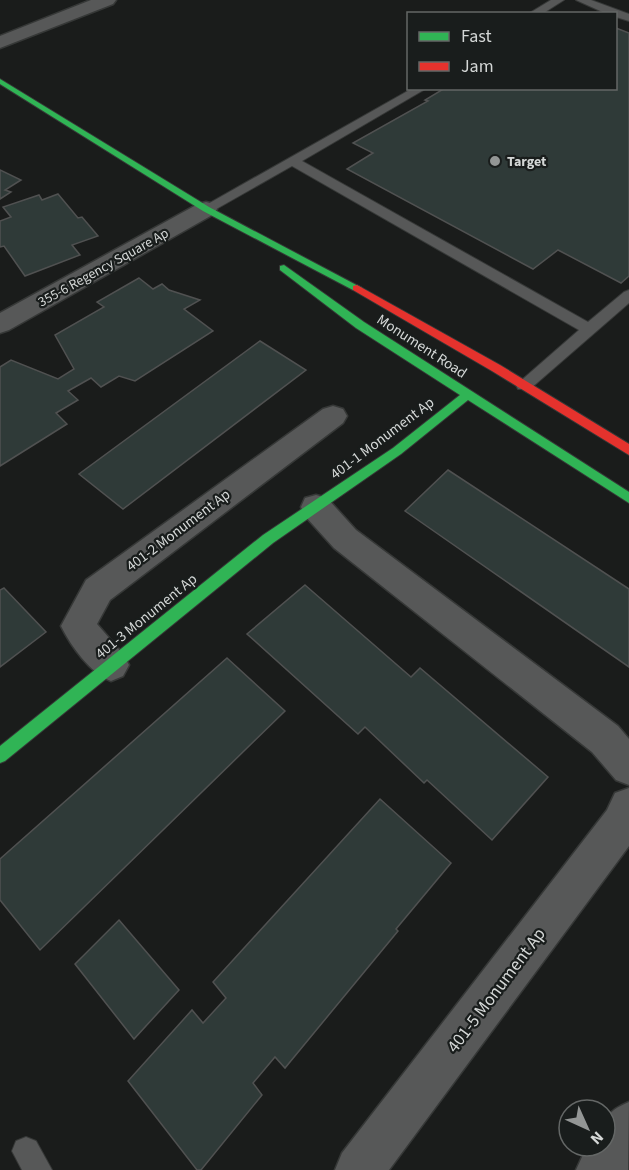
<svg xmlns="http://www.w3.org/2000/svg" width="629" height="1170" viewBox="0 0 629 1170" font-family="'Source Sans 3',sans-serif">
  <rect width="100%" height="100%" fill="#1a1c1b"/>
  <!-- building -->
  <g fill="#2f3a38" stroke="#505151" stroke-width="1.5">
    <polygon points="616,28 629,33 629,276 621,283 558,250 533,269 347,169 373,153 353,143 428,101 425,100 445,88 616,88"/>
    <polygon points="0,170 21,180 5,190 11,192 0,199"/>
    <polygon points="58,194 78,218 82,217 98,236 72,245 80,255 25,276 4,246 0,247 0,221 11,217 3,207 39,195 42,200"/>
    <polygon points="139,278 153,289 162,284 169,290 200,300 184,309 213,331 135,381 119,376 101,387 91,378 68,391 78,400 56,413 67,424 0,466 0,367 11,360 58,379 74,369 55,335 104,307 97,302"/>
    <polygon points="260,341 306,370 123,509 79,474"/>
    <polygon points="448,470 629,589 629,667 405,511"/>
    <polygon points="305,585 411,677 420,668 548,777 492,840 427,780 424,783 365,727 358,734 247,634"/>
    <polygon points="4,588 46,632 0,667 0,590"/>
    <polygon points="227,658 285,711 40,950 0,900 0,859"/>
    <polygon points="380,799 451,863 396,929 398,931 285,1068 275,1057 253,1083 262,1095 201,1170 197,1170 128,1081 192,1010 203,1023 226,998 213,982"/>
    <polygon points="119,920 179,990 134,1039 75,964"/>
  </g>
  <g fill="none" stroke-linecap="round" stroke-linejoin="round">
    <defs>
      <g id="lane">
        <polygon points="551,0 564,0 542,14 528,14"/>
        <polygon points="576,0 591,0 629,14 629,21 616,17 616,14 607,14"/>
        <polygon points="413,88 427,88 302,161 588,322 624,292 629,290 629,303 530,389 518,389 516,385 579,330 292,166 211,212 201,212 199,209"/>
        <polygon points="26,1137 36,1141 52,1170 22,1170 12,1151 16,1141"/>
      </g>
      <g id="street">
        <polygon points="91,0 116,0 113,4 0,48 0,36"/>
        <polygon points="206,202 214,204 217,209 214,214 9,330 0,333 0,313 198,204"/>
        <path d="M333,406l10,3 4,7 -4,7 -233,177 -13,24 26,30 6,11 -6,11 -12,5c-21,-8 -40,-35 -50,-55l25,-46 237,-171z"/>
        <polygon points="316,495 327,498 356,530 618,726 629,739 629,785 616,780 592,752 334,548 305,516 301,507 305,498"/>
        <polygon points="629,788 629,846 389,1170 335,1170 342,1153 607,810 615,793"/>
        <path d="M629,1102l-1,68h-52l11,-24h18c0,-27 -2,-33 24,-44z"/>
      </g>
      <g id="fast">
        <polygon points="0,79 209,207 362,288 361,290 353,290 203,211 0,84"/>
        <polygon points="284,265 364,322 629,492 629,503 468,400 401,454 273,543 5,761 0,763 0,746 263,535 393,448 460,395 356,328 280,270 280,266"/>
      </g>
      <polygon id="jam" points="357,285 500,365 629,444 629,455 492,371 353,290 353,286"/>
    </defs>
    <!-- lane casing -->
    <use href="#lane" stroke="#363837" stroke-width="2"/>
    <!-- street casing -->
    <use href="#street" stroke="#363837" stroke-width="3"/>
    <!-- fast casing -->
    <use href="#fast" stroke="#363837" stroke-width="2"/>
    <!-- jam casing -->
    <use href="#jam" stroke="#363837" stroke-width="2"/>
    <!-- lane -->
    <use href="#lane" fill="#575858" fill-rule="evenodd"/>
    <!-- street -->
    <use href="#street" fill="#575858" fill-rule="evenodd"/>
    <!-- fast -->
    <use href="#fast" fill="#30b455" fill-rule="evenodd"/>
    <!-- jam -->
    <use href="#jam" fill="#e5322d" fill-rule="evenodd"/>
  </g>
  <!-- markers -->
  <circle fill="#939695" stroke="#191d1c" stroke-width="2" cx="495" cy="161" r="6"/>
  <g text-anchor="middle" stroke-width="4.5" stroke-linejoin="round" paint-order="stroke">
    <!-- far-poi labels -->
    <g font-size="14" font-weight="bold" fill="#d4d7d6" stroke="#191d1c" text-anchor="start">
      <text x="507" y="166">Target</text>
    </g>
    <!-- far-street labels -->
    <g font-size="14" fill="#d4d7d6" stroke="#191d1c">
      <text transform="translate(103 267) rotate(-29)" y="5">355-6 Regency Square Ap</text>
    </g>
    <!-- street labels -->
    <g font-size="15" fill="#d4d7d6" stroke="#191d1c">
      <text transform="translate(422 346) rotate(33)" y="5">Monument Road</text>
      <text transform="translate(382 438) rotate(-37)" y="5">401-1 Monument Ap</text>
      <text transform="translate(178 530) rotate(-37)" y="5">401-2 Monument Ap</text>
      <text transform="translate(146 616) rotate(-39)" y="5">401-3 Monument Ap</text>
    </g>
    <!-- near-street labels -->
    <g font-size="18" fill="#d4d7d6" stroke="#191d1c">
      <text transform="translate(496 990) rotate(-53)" y="6">401-5 Monument Ap</text>
    </g>
  </g>
  <!-- legend -->
  <rect x="407" y="12" width="210" height="78" fill="#191d1c" stroke="#646766" stroke-width="1.5"/>
  <rect x="419" y="32" width="30" height="9" fill="#30b455" stroke="#646766" stroke-width="1.5"/>
  <text x="461" y="42" font-size="18" fill="#d4d7d6">Fast</text>
  <rect x="419" y="62" width="30" height="9" fill="#e5322d" stroke="#646766" stroke-width="1.5"/>
  <text x="461" y="72" font-size="18" fill="#d4d7d6">Jam</text>
  <!-- north arrow -->
  <g transform="translate(587 1128) rotate(135)"><circle r="28" fill="#191d1c" stroke="#646766" stroke-width="1.5"/>
  <path d="M0-4.5L10 22L0 15L-10 22Z" fill="#939695"/>
  <text y="-9" font-size="16" font-weight="bold" text-anchor="middle" fill="#d4d7d6">N</text>
  </g>
</svg>
